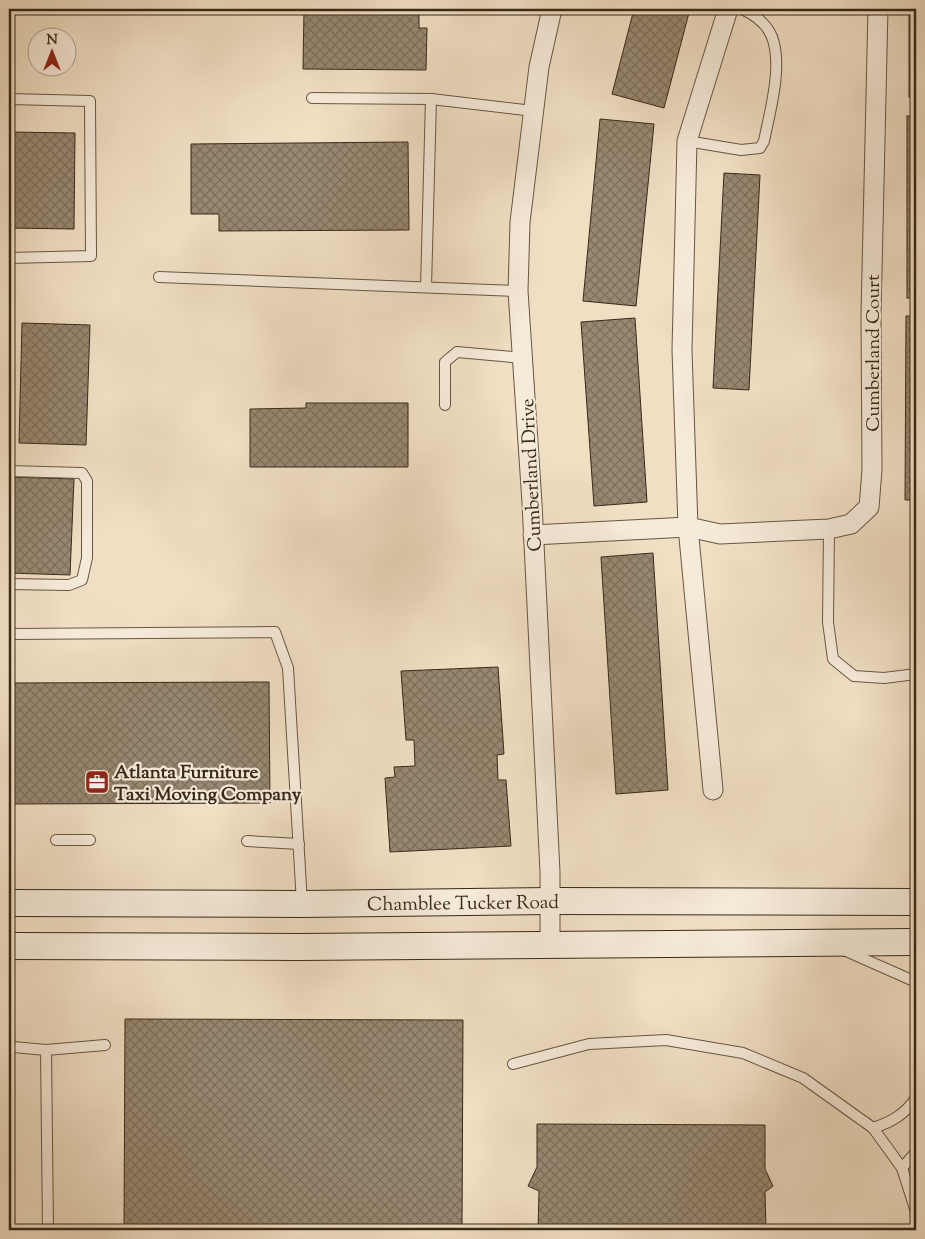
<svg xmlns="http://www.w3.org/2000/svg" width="925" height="1239" viewBox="0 0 925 1239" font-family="'Sorts Mill Goudy',serif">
  <defs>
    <pattern id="building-cross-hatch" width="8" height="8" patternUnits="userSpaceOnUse" patternTransform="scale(1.25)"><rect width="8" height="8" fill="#988871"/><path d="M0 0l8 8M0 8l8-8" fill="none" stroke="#7d6f5c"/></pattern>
  </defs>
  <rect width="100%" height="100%" fill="#f1dfc4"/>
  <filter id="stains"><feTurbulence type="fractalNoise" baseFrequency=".004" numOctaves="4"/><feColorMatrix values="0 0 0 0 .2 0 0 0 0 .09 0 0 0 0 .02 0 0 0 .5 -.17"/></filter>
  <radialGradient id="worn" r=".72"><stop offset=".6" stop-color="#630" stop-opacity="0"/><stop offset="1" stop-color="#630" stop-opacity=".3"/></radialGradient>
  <!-- building -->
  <g fill="url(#building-cross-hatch)" stroke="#382918">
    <polygon points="304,9 419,9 419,28 427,28 426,70 303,69"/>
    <polygon points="634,9 690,9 664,108 612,94"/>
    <rect x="909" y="9" width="7" height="88"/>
    <rect x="907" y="116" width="9" height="182"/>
    <polygon points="600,119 654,124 636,306 583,301"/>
    <polygon points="9,132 75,133 74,229 9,228"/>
    <polygon points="408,142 409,230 219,231 219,214 191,214 191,144"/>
    <polygon points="724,173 760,175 749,390 713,388"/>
    <polygon points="906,316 916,316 916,500 905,500"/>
    <polygon points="635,318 647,502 594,506 581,322"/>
    <polygon points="22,323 90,325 86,445 19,443"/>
    <polygon points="306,403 408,403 408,467 250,467 250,409 306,408"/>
    <polygon points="9,477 74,479 70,575 9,573"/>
    <polygon points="653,553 668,790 616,794 601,557"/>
    <polygon points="498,667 504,754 497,755 498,780 506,780 511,846 390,852 385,778 395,777 394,767 415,766 414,740 406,740 401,671"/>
    <polygon points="269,682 270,803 9,804 9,683"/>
    <polygon points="125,1019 463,1020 462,1230 124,1230"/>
    <polygon points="537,1124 765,1125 765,1169 773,1186 765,1192 766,1230 538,1230 539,1191 528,1186 537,1167"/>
  </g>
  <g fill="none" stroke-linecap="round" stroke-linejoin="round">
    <defs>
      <g id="lane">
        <polyline points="312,98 431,99 533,111"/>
        <polyline points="9,99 90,101 91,256 9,258"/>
        <path d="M687,141l54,9 19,-2 4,-7c6,-30 19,-75 8,-104 -5,-13 -17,-22 -30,-28"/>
        <polyline points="159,277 518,291"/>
        <polyline points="426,287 431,99"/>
        <polyline points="445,405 445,362 457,352 523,358"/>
        <polyline points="9,471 82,473 87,481 87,558 82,580 69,585 9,584"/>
        <polyline points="829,529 828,622 833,659 854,676 884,678 916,674"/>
        <polyline points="9,634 275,632 288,668 302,903"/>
        <polyline points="56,840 90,840"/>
        <polyline points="247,841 299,844"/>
        <polyline points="846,951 916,982"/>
        <polyline points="9,1044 13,1047 46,1050"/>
        <polyline points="513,1064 589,1044 666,1040 743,1053 803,1078 873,1128 902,1168 916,1212"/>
        <path d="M873,1128c19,-6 32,-14 43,-30"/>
        <polyline points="902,1168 916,1152"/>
        <polyline points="48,1230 46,1050 105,1045"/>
      </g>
      <g id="street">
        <polyline points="533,535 688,527 720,534 829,529 851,524 869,507 872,470 871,315 878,9"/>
        <polyline points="713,790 688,527 682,350 687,141 728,9"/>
        <polyline points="550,944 550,872 532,503 518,291 520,222 539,67 552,9"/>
      </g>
      <g id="secondary">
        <path id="s1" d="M9,903l293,1 247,-3 367,1"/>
        <polyline points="9,946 299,947 916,942"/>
      </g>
    </defs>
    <!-- lane casing -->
    <use href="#lane" stroke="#665643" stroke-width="12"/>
    <!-- street casing -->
    <use href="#street" stroke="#665643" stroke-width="21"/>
    <!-- secondary casing -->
    <use href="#secondary" stroke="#382918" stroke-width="28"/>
    <!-- lane -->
    <use href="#lane" stroke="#f6ead9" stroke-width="10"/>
    <!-- street -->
    <use href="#street" stroke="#f6ead9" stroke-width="19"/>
    <!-- secondary -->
    <use href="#secondary" stroke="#f6ead9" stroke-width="26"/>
  </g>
  <!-- icons -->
  <defs>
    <symbol id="office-square" viewBox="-11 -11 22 22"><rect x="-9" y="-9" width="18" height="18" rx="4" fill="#8f2418" stroke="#f6ead9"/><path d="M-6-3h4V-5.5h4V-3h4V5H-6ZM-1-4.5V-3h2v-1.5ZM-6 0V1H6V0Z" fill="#fff"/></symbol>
  </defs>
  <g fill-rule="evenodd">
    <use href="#office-square" x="83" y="768" width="28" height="28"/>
  </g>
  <g text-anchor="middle" stroke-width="4.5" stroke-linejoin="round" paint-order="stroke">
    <!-- street labels -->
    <g font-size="19" fill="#382918" stroke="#f6ead9">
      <text transform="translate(872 353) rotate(-90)" y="7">Cumberland Court</text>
      <text transform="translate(530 475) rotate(-93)" y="7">Cumberland Drive</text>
      <text dy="7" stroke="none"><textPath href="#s1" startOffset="454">Chamblee Tucker Road</textPath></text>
    </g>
    <!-- poi labels -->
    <g font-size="19" font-weight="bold" fill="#382918" stroke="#f6ead9" text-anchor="start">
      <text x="114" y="778">Atlanta Furniture<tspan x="114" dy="22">Taxi Moving Company</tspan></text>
    </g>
  </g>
  <!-- margin -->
  <rect width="925" height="1239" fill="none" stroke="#f1dfc4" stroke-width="30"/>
  <rect x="10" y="10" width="905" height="1219" fill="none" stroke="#382918" stroke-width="2.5"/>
  <rect x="15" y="15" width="895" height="1209" fill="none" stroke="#382918"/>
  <!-- north arrow -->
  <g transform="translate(52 52)"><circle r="24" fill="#f6ead9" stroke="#aa9d8c"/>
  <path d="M0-4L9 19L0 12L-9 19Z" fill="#8f2418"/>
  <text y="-8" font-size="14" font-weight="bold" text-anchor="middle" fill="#382918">N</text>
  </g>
  <rect width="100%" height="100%" filter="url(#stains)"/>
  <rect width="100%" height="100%" fill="url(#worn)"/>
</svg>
